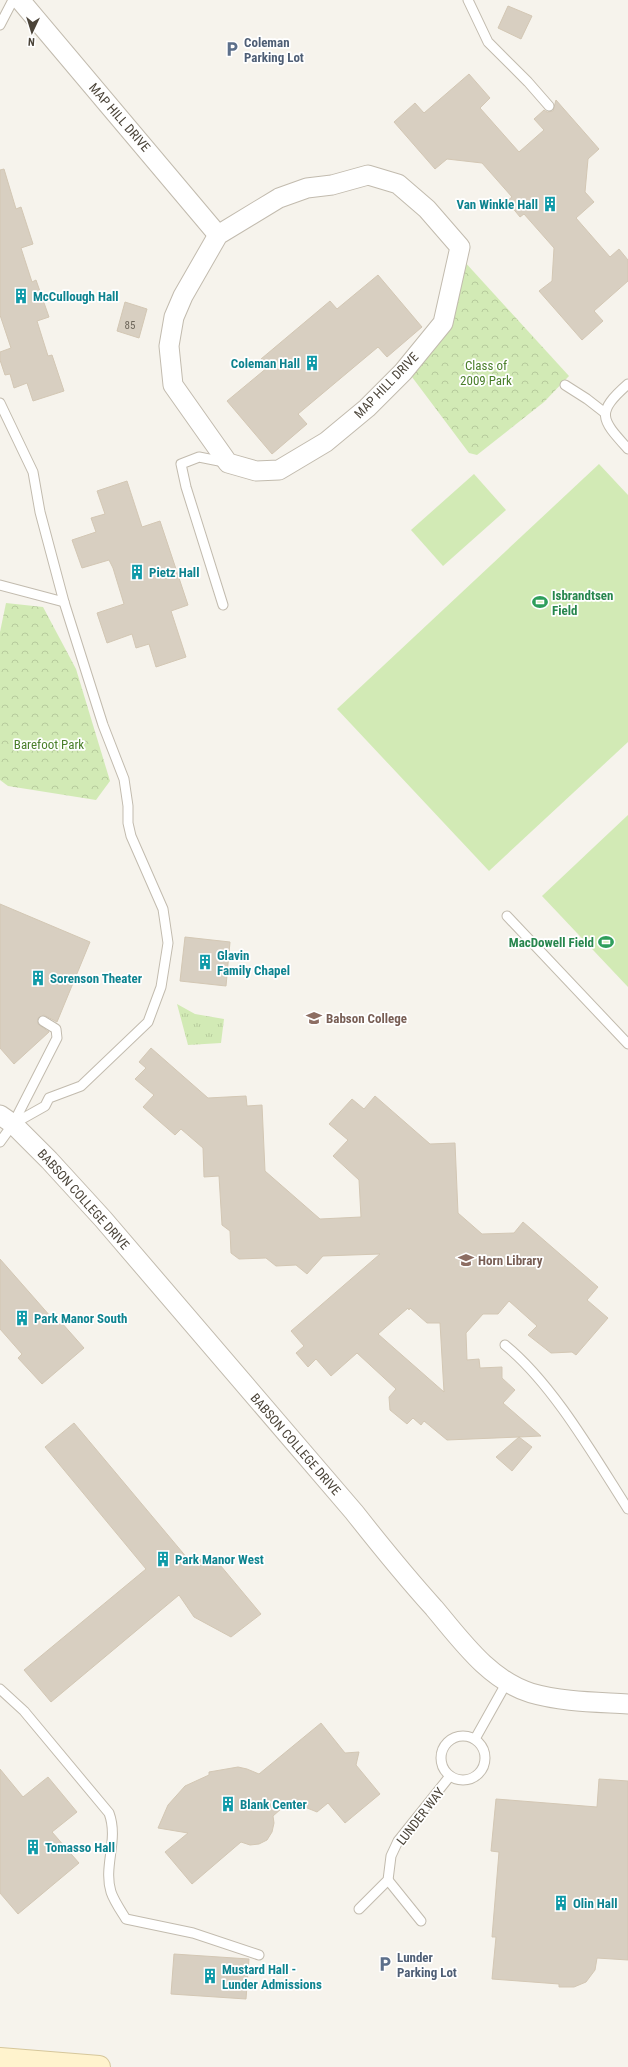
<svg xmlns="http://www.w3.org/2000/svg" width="628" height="2067" viewBox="0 0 628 2067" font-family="'Roboto Condensed',sans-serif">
  <defs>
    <pattern id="grass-tufts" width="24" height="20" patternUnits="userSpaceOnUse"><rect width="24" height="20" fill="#d2eab5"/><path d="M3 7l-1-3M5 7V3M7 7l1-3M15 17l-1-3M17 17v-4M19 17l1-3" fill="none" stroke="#b6ca9c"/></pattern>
    <pattern id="forest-crowns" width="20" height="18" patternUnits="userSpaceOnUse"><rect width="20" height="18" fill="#d2eab5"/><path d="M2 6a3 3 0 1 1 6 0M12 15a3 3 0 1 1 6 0" fill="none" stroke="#b6ca9c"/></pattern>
  </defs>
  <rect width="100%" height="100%" fill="#f6f3ec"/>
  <!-- grass -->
  <polygon fill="url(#grass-tufts)" points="177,1004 195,1014 224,1019 221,1043 188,1045"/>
  <!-- forest -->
  <g fill="url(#forest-crowns)">
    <polygon points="463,260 569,376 544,402 477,455 469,453 409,373"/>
    <polygon points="6,603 43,607 76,669 110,781 96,800 8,786 0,780 0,632"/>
  </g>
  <!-- garden -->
  <g fill="#d2eab5">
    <polygon points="599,464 628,495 628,742 489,871 337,709"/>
    <polygon points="474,474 506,510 443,566 411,530"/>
    <polygon points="628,815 628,987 542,896"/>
  </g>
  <!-- building -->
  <g fill="#d8cfc1" stroke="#d3c7b4" fill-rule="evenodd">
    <polygon points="508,6 532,16 521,39 498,28"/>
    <polygon points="469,74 490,98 480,108 519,152 544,130 534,119 544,110 547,112 553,111 556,100 599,149 588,159 585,192 594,202 576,218 610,257 619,249 628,260 628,281 594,311 603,321 582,340 539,291 552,281 554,248 524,214 520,217 507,201 512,197 482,163 447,159 435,169 394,122 415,103 424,113"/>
    <polygon points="4,169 16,209 21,207 33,244 21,248 32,282 36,280 49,317 37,321 48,356 52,355 64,391 33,401 27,383 14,388 10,374 5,375 0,360 0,352 11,348 0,315 0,170"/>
    <polygon points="378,275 422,327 387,357 378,347 298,414 307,424 272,454 227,401 268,367 261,359 330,301 337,309"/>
    <polygon points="125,302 147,309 139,338 117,331"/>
    <polygon points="127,481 142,527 160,521 188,605 171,611 186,657 156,667 149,644 136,648 132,634 107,643 97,613 124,604 113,568 109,560 82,568 72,540 96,532 91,518 105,514 97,491"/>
    <polygon points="0,904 90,942 57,1022 44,1015 38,1018 38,1024 49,1032 14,1064 0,1048"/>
    <polygon points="185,937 230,942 226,986 180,981"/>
    <path d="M151,1048l57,50 38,-2 1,10 15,-1 3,66 55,48 41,-2 -2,-37 -26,-24 15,-16 -19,-16 23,-25 12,10 11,-13 55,48 25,-1 3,70 24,21 32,-1 9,-11 75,65 -11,13 21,18 -32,37 -4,-3 -21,1 -23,-18 9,-9 -28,-25 -11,13h-15l-17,19 1,27 12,-1 1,9 22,-1v11l13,12 -12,13 38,33 -22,1 13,10 -20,24 -16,-14 23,-20 -72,3 -23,-19 -3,4 -8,-7 -6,6 -17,-14 -1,-13 7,-8 -39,-36 -26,23 -15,-17 -8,8 -12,-14 8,-7 -13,-15 89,-77 -57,2 -16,18 -11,-9 -20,1 -10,-8 -27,1 -8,-6 -1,-22 -8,-6 -3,-49 -15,1 -1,-29 -22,-19 -6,6 -32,-28 11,-12 -19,-16 11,-11 -7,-6zM408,1308l1,2 1,-2 17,15h13l4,69 -66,-58z"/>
    <polygon points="0,1259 58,1325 61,1322 84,1348 42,1384 18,1358 22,1354 0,1329"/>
    <polygon points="74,1423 193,1565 210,1553 261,1614 231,1637 194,1617 179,1595 51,1702 24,1670 146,1569 45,1447"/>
    <polygon points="321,1723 345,1753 359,1752 356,1765 380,1794 345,1823 328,1803 317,1812 290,1801 273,1816 274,1823 272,1832 267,1840 259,1844 250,1845 241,1842 192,1884 165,1852 188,1833 158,1828 168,1805 185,1786 209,1775 209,1772 238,1767 247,1769 259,1774"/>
    <polygon points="0,1769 23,1797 48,1777 77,1812 52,1832 79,1863 18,1914 0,1893"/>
    <polygon points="599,1779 628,1781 628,1960 597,1958 595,1970 586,1982 574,1987 559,1987 559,1984 492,1979 496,1937 492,1937 499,1852 491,1851 496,1799 597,1807"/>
    <polygon points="174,1954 249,1959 246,1999 171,1994"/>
  </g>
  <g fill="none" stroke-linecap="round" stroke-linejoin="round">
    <defs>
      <g id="service">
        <polyline points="468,0 488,42 528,82 549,106"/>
        <polyline points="0,25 13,0"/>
        <path d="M628,384c-33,29 -27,35 0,65"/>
        <polyline points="565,385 587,399 605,413"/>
        <polyline points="0,403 33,472 40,512 64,602 103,725 124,779 128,806 128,823 131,836 163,909 168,943 161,987 148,1022 81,1086 49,1098 45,1106 13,1124"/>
        <polyline points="0,585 64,602"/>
        <polyline points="223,605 186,487 181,464 199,457 224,462"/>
        <polyline points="507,916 628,1044"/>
        <polyline points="0,1142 13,1124 57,1038 56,1029 43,1021"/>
        <path d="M505,1345c48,39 89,111 123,164"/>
        <path d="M0,1689l24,22 85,102c10,27 -6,53 2,79 3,9 10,19 15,27l67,14 66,22"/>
        <circle cx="463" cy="1758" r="22"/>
        <polyline points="475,1739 507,1682"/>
        <polyline points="388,1880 421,1921"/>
        <polyline points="359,1909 388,1880 391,1856 398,1841 450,1776"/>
      </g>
      <g id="minor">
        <polyline points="20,0 218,235"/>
        <polygon points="368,175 398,184 427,209 460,247 443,323 403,372 367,408 326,442 279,470 256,471 228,463 173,385 169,346 174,317 183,296 218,235 279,198 307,188 332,185"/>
        <path d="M0,1115l13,9 36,36 54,59 251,293c26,33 52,65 80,96 27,32 55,72 97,85 31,9 65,9 97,11"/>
      </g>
      <polyline id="secondary" points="0,2059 99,2067"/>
    </defs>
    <!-- service casing -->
    <use href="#service" stroke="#c2bbae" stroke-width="11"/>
    <!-- minor casing -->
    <use href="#minor" stroke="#c2bbae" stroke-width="21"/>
    <!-- secondary casing -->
    <use href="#secondary" stroke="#d6c79b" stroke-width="24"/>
    <!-- service -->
    <use href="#service" stroke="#fff" stroke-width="9"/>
    <!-- minor -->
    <use href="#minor" stroke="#fff" stroke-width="19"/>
    <!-- secondary -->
    <use href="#secondary" stroke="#fff3cd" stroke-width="22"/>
  </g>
  <!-- icons -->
  <defs>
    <symbol id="parking-bare" viewBox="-9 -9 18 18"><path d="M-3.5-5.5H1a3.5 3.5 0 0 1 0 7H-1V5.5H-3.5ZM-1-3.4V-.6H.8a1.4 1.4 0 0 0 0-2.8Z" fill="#5c6f8a" stroke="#fff" stroke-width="2.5" paint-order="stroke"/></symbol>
    <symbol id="building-bare" viewBox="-9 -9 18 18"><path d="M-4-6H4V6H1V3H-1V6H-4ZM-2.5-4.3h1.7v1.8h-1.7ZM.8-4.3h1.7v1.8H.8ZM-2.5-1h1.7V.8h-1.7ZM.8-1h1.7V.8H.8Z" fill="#0f9aa8" stroke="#fff" stroke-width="2.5" paint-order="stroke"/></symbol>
    <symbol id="stadium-bare" viewBox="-9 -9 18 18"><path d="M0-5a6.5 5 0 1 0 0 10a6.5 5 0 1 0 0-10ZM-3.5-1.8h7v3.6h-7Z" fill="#2e9e5b" stroke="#fff" stroke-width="2.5" paint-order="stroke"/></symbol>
    <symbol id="university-bare" viewBox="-9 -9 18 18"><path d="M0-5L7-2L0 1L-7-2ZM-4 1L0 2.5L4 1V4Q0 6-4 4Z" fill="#8d6e63" stroke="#fff" stroke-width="2.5" paint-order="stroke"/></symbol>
  </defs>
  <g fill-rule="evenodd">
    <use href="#parking-bare" x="221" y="38" width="22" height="22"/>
    <use href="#building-bare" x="539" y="193" width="22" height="22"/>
    <use href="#building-bare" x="10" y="285" width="22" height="22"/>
    <use href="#building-bare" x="301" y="352" width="22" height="22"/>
    <use href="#building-bare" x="126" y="561" width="22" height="22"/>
    <use href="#stadium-bare" x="529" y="591" width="22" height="22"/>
    <use href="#stadium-bare" x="595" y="931" width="22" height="22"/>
    <use href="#building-bare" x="194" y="951" width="22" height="22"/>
    <use href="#building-bare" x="27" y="967" width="22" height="22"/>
    <use href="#university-bare" x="303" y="1007" width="22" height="22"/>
    <use href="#university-bare" x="455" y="1249" width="22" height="22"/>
    <use href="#building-bare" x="11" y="1307" width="22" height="22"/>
    <use href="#building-bare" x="152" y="1548" width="22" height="22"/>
    <use href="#building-bare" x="217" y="1793" width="22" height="22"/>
    <use href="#building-bare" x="22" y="1836" width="22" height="22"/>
    <use href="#building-bare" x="550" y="1892" width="22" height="22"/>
    <use href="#parking-bare" x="374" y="1953" width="22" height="22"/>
    <use href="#building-bare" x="199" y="1965" width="22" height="22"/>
  </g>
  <g text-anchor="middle" stroke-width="3.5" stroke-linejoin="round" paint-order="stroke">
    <!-- number labels -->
    <g font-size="11" fill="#6e675b">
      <text x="130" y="329">85</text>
    </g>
    <!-- service labels -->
    <g font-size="13" font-weight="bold" fill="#4e5e75" stroke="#fff" text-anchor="start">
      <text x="244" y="47">Coleman<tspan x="244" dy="15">Parking Lot</tspan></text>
      <text x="397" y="1962">Lunder<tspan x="397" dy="15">Parking Lot</tspan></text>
    </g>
    <!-- street labels -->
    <g font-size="13" fill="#4b4439" stroke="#fff">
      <text transform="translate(120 117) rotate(49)" y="5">MAP HILL DRIVE</text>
      <text transform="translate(386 385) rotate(-46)" y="5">MAP HILL DRIVE</text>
      <text transform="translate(84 1199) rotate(48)" y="5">BABSON COLLEGE DRIVE</text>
      <text transform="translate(296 1444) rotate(49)" y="5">BABSON COLLEGE DRIVE</text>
      <text transform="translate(420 1816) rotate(-52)" y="5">LUNDER WAY</text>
    </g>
    <!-- culture labels -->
    <g font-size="13" font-weight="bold" fill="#0d838f" stroke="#fff" text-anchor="start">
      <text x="538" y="209" text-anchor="end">Van Winkle Hall</text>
      <text x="33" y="301">McCullough Hall</text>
      <text x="300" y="368" text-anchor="end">Coleman Hall</text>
      <text x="149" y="577">Pietz Hall</text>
      <text x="217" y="960">Glavin<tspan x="217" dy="15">Family Chapel</tspan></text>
      <text x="50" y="983">Sorenson Theater</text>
      <text x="34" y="1323">Park Manor South</text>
      <text x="175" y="1564">Park Manor West</text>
      <text x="240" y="1809">Blank Center</text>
      <text x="45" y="1852">Tomasso Hall</text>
      <text x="573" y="1908">Olin Hall</text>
      <text x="222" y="1974">Mustard Hall -<tspan x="222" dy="15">Lunder Admissions</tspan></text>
    </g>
    <!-- park labels -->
    <g font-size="13" fill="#4a7f2a" stroke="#fff">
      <text x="486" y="370">Class of<tspan x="486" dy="15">2009 Park</tspan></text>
      <text x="49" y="749">Barefoot Park</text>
    </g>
    <!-- leisure labels -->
    <g font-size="13" font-weight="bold" fill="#27864d" stroke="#fff" text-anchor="start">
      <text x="552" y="600">Isbrandtsen<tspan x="552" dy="15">Field</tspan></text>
      <text x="594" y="947" text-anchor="end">MacDowell Field</text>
    </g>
    <!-- education labels -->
    <g font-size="13" font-weight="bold" fill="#785e54" stroke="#fff" text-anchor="start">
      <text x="326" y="1023">Babson College</text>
      <text x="478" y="1265">Horn Library</text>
    </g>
  </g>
  <!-- north arrow -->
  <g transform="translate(32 32) rotate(184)" stroke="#ffffff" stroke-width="3" paint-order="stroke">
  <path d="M0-3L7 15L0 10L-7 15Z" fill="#4b4439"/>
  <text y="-6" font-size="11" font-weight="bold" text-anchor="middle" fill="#4b4439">N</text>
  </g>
</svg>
